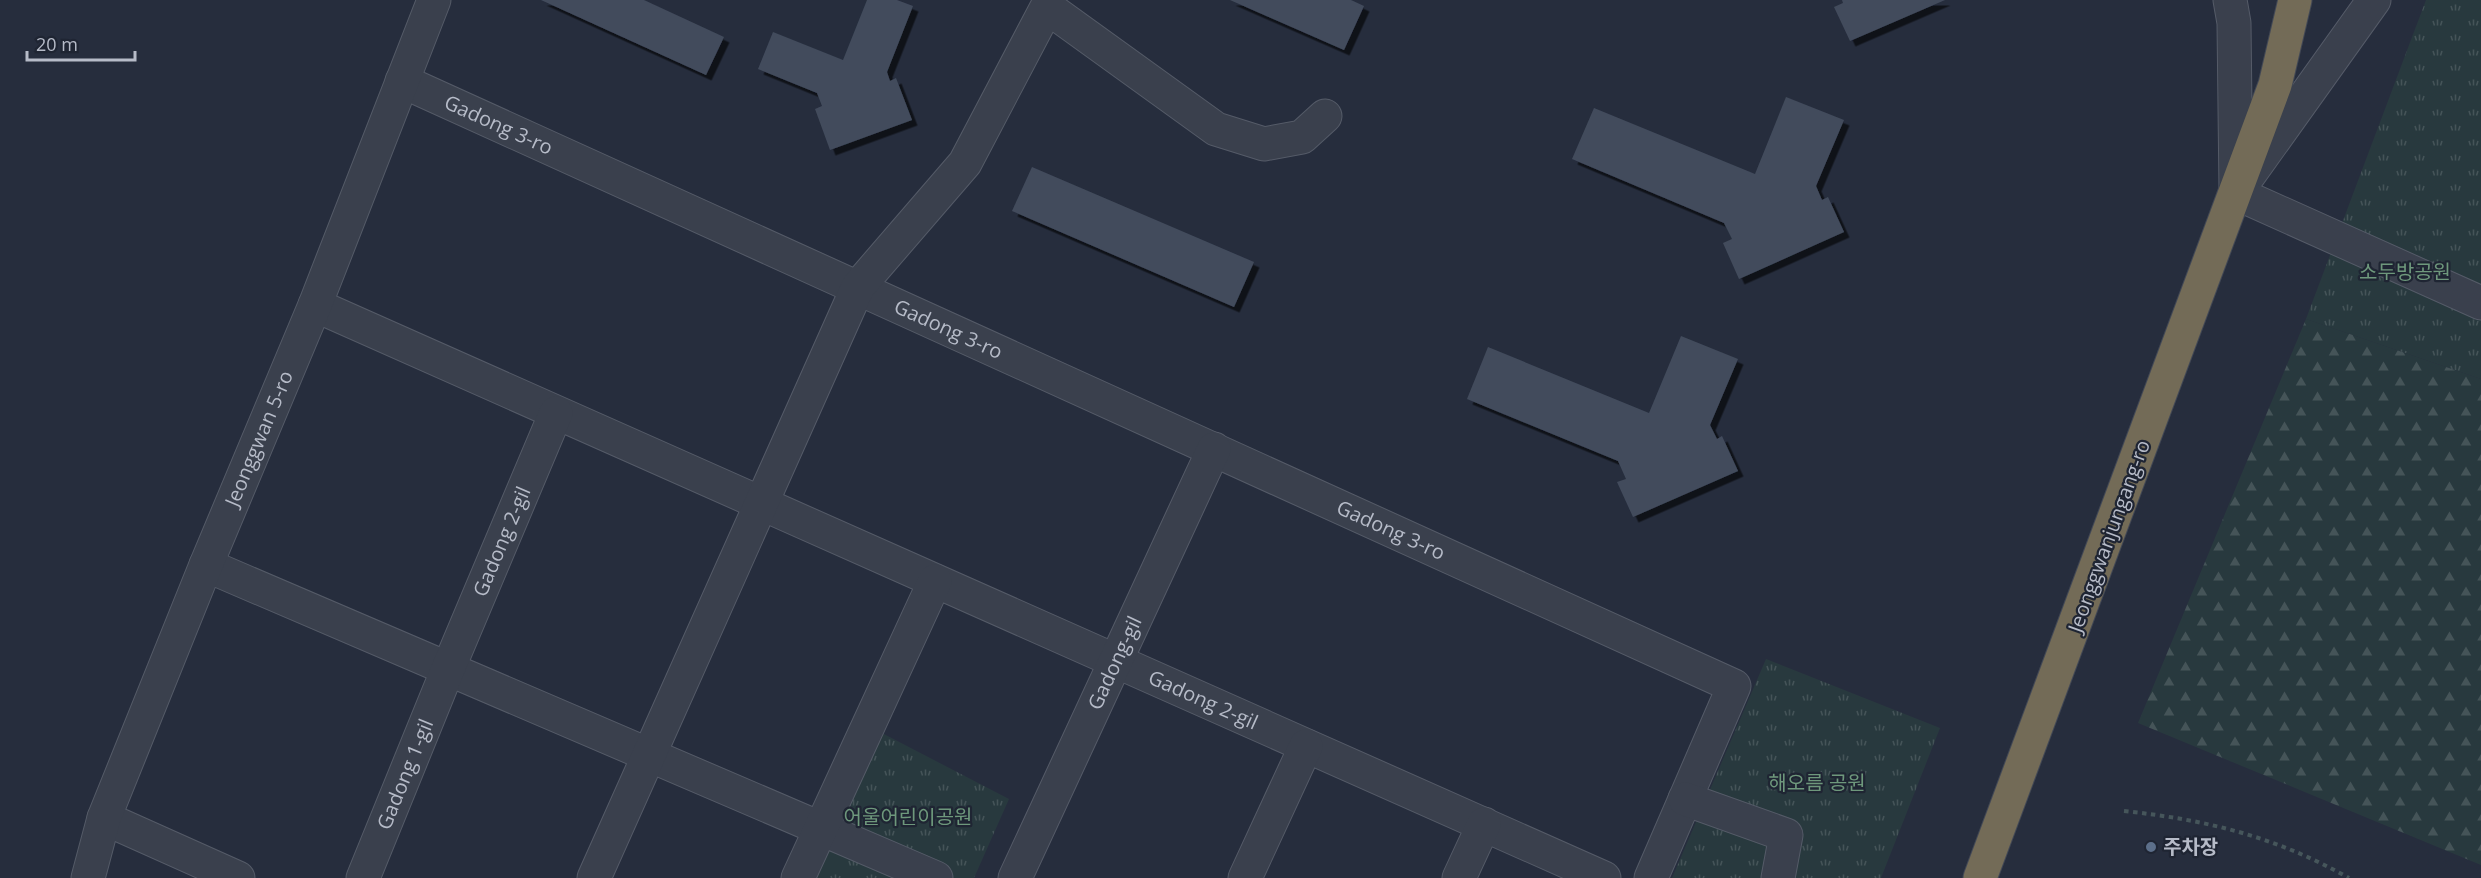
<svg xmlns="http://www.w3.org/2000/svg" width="2481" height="878" viewBox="0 0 2481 878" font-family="'Open Sans','Noto Sans KR',sans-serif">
  <defs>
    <pattern id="grass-tufts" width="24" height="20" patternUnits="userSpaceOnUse" patternTransform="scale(1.5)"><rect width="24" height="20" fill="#28393e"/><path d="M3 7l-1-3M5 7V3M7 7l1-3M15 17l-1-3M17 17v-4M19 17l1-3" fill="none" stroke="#455458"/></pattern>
    <pattern id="forest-firs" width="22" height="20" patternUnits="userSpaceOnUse" patternTransform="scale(1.5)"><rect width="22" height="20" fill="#28393e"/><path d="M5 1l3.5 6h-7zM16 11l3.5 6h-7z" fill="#455458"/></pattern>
    <filter id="shadow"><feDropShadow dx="5.5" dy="5.5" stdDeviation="0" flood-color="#0009"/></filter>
  </defs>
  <rect width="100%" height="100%" fill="#262d3d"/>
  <!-- grass -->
  <g fill="url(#grass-tufts)">
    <polygon points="2426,0 2481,0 2481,379 2306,319"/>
    <polygon points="1766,659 1940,728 1881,878 1672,878"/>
    <polygon points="880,732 1009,799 974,878 812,878"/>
  </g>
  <!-- forest -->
  <polygon fill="url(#forest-firs)" points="2306,319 2481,379 2481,865 2138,723"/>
  <!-- building -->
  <g fill="#424b5c" filter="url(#shadow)">
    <polygon points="541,0 644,0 724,37 706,75"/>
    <polygon points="867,0 897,0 913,6 887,72 890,81 896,78 912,120 830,150 815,109 822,106 817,93 758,69 773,32 843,60"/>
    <polygon points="1230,0 1351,0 1364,6 1344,50"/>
    <polygon points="1842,0 1945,0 1850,41 1834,7 1843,3"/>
    <polygon points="1786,97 1844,120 1816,186 1822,200 1828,197 1844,232 1739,279 1723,243 1732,239 1724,223 1572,159 1594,108 1755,174"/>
    <polygon points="1032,167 1254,262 1234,307 1012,211"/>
    <polygon points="1681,336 1738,359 1710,425 1717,439 1722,436 1738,471 1633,517 1617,482 1626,479 1618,461 1467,399 1488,347 1649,413"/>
  </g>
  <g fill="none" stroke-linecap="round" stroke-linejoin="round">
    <defs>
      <g id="minor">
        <polyline points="2230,0 2234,23 2236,193 2374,0"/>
        <path id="s1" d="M402,81l1332,605 -83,192"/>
        <polyline points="2236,193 2481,303"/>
        <path id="s2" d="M315,305l1289,573"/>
        <polyline points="206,565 936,878"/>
        <polyline points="1685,799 1786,835 1778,878"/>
        <polyline points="104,818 238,878"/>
        <path id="s3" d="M88,878l16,-60 102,-253 109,-260 119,-305"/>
        <path id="s4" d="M363,878l85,-209 108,-256"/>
        <polyline points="594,878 858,287 965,163 1047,7 1216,129 1264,144 1302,137 1325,116"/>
        <polyline points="798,878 935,581"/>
        <path id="s5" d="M1015,878l199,-429"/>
        <polyline points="1245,878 1306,746"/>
        <polyline points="1459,878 1484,824"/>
      </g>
      <polyline id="highway" points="1980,878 2275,85 2295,0"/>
    </defs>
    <!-- minor casing -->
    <use href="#minor" stroke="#555b68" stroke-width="35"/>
    <!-- highway casing -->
    <use href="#highway" stroke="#424855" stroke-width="35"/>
    <!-- path -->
    <path stroke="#46565b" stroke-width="4" stroke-dasharray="4.5 4.5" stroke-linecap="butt" d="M2124,811c84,9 152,26 225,67"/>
    <!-- minor -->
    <use href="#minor" stroke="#3a404d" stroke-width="33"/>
    <!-- highway -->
    <use href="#highway" stroke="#736b57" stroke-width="33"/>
  </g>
  <!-- markers -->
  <circle fill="#5c6f8a" stroke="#1f2533" stroke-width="2" cx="2151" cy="847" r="6"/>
  <g text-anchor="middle" stroke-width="4.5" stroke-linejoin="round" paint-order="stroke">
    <!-- street labels -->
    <g font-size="20" fill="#b6bbc8" stroke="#1f2533">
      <text dy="7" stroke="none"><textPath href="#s1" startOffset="106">Gadong 3-ro</textPath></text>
      <text dy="7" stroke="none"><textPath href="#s1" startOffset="600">Gadong 3-ro</textPath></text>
      <text dy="7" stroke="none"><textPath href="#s3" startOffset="472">Jeonggwan 5-ro</textPath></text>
      <text dy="7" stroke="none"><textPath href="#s1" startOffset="1086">Gadong 3-ro</textPath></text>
      <text transform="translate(2109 536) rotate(-70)" y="7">Jeonggwanjungang-ro</text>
      <text dy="7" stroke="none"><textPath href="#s4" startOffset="364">Gadong 2-gil</textPath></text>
      <text dy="7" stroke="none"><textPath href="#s5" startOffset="237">Gadong-gil</textPath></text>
      <text dy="7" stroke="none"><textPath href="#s2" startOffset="972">Gadong 2-gil</textPath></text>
      <text dy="7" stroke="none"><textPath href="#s4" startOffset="112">Gadong 1-gil</textPath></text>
    </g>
    <!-- park labels -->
    <g font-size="20" fill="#6e987c" stroke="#1f2533">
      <text x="2405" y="279">소두방공원</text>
      <text x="1817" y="790">해오름 공원</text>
      <text x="908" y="824">어울어린이공원</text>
    </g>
    <!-- poi labels -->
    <g font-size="20" font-weight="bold" fill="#b6bbc8" stroke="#1f2533" text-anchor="start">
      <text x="2163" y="854">주차장</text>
    </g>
  </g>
  <!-- scale -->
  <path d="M27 51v9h108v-9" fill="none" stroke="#b6bbc8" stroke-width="3"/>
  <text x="36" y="51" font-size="18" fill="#b6bbc8" stroke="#1f2533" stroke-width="4.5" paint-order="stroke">20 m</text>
</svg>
